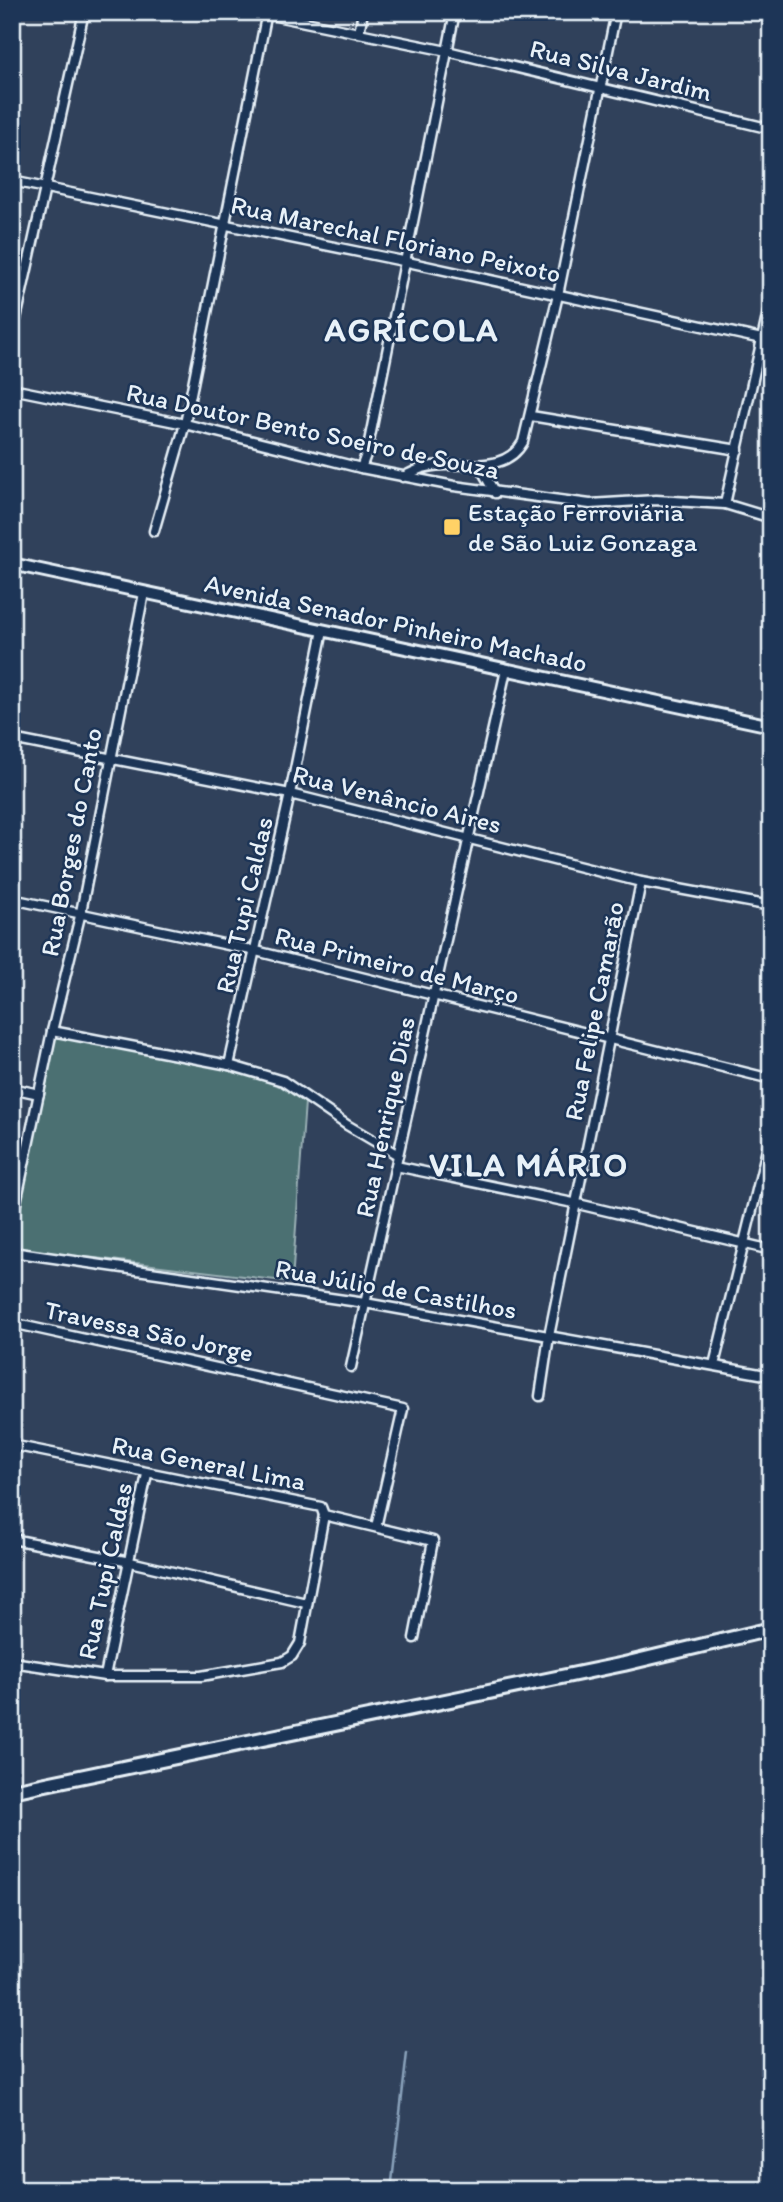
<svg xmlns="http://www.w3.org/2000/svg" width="783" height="2202" viewBox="0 0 783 2202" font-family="Itim,sans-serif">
  <rect width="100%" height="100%" fill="#30415b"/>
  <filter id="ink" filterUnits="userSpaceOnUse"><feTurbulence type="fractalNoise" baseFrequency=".0143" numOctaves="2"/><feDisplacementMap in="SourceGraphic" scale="14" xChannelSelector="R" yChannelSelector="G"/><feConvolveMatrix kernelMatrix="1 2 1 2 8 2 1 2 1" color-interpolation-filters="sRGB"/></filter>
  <g filter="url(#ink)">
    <!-- green -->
    <polygon fill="#4b6f72" stroke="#9ab0b5" stroke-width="2" points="53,1033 229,1066 284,1083 305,1102 292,1282 12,1248"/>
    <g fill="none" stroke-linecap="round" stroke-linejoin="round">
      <!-- stream -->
      <polyline stroke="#89a1ba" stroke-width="2.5" points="391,2190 407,2053"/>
      <defs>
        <g id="minor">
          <polyline points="256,12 447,51 771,129"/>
          <polyline points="359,33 363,12"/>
          <polyline points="12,181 403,261 771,341"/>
          <polyline points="12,337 84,12"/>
          <polyline points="12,389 185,424 361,468 454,486 590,504 656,500 725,504 771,518"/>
          <polyline points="531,416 738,450"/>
          <polyline points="479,465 495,493"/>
          <polyline points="361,468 367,452 455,12"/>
          <path d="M403,477c6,-3 13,-7 20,-9 33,-10 80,10 100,-26l35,-147 58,-283"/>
          <polyline points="725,504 771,299"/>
          <polyline points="154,531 185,424 267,12"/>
          <polyline points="12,739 290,794 641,882 771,906"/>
          <polyline points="12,899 256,951 771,1079"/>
          <polyline points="52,1031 229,1065 283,1081 347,1125 398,1155"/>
          <polyline points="229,1065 290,794 323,630"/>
          <polyline points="12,1088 39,1094"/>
          <polyline points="396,1166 578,1204 771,1250"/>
          <polyline points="12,1222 52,1031 81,912 144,593"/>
          <polyline points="12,1252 365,1303 771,1376"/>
          <polyline points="12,1323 403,1409 376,1527"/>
          <polyline points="714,1365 771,1133"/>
          <polyline points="351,1367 506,670"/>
          <polyline points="540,1396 549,1336 641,882"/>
          <polyline points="12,1445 321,1507 324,1515 433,1541 414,1638"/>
          <polyline points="12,1539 130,1562 306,1603"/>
          <polyline points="12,1662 105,1676 201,1676 282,1662 292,1656 300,1643 324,1515"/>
          <polyline points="105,1676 147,1474"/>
        </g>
        <polyline id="secondary" points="12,564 771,726"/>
        <polyline id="trunk" points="12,1791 624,1664 771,1629"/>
      </defs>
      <!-- minor casing -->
      <use href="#minor" stroke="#e8f1f8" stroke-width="13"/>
      <!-- secondary casing -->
      <use href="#secondary" stroke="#e8f1f8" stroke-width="16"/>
      <!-- trunk casing -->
      <use href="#trunk" stroke="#e8f1f8" stroke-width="18"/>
      <!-- minor -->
      <use href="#minor" stroke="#1d3557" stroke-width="8"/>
      <!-- secondary -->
      <use href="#secondary" stroke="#1d3557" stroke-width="10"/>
      <!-- trunk -->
      <use href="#trunk" stroke="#1d3557" stroke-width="12"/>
    </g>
  </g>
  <!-- markers -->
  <rect fill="#ffd166" stroke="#1d3557" stroke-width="2.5" x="443" y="518" width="18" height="18" rx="3.5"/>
  <g text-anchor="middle" stroke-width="5" stroke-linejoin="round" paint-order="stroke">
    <!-- street labels -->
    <g font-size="26" fill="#e8f1f8" stroke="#1d3557">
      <text transform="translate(621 70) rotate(14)" y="9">Rua Silva Jardim</text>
      <text transform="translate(396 239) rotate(12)" y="9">Rua Marechal Floriano Peixoto</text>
      <text transform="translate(313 431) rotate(12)" y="9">Rua Doutor Bento Soeiro de Souza</text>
      <text transform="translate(396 623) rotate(12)" y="9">Avenida Senador Pinheiro Machado</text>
      <text transform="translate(397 799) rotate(14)" y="9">Rua Venâncio Aires</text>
      <text transform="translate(71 842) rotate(-79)" y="9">Rua Borges do Canto</text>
      <text transform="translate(244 905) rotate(-77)" y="9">Rua Tupi Caldas</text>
      <text transform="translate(397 965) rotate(14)" y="9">Rua Primeiro de Março</text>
      <text transform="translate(594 1011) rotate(-79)" y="9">Rua Felipe Camarão</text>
      <text transform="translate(385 1117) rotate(-78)" y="9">Rua Henrique Dias</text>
      <text transform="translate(396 1289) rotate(10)" y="9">Rua Júlio de Castilhos</text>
      <text transform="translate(149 1331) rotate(12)" y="9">Travessa São Jorge</text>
      <text transform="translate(209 1463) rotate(11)" y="9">Rua General Lima</text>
      <text transform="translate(105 1571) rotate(-78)" y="9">Rua Tupi Caldas</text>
    </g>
    <!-- poi labels -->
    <g font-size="26" fill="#e8f1f8" stroke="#1d3557" text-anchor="start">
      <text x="468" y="521">Estação Ferroviária<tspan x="468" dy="30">de São Luiz Gonzaga</tspan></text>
    </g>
    <!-- district labels -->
    <g font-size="33" font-weight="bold" letter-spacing="2" fill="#e8f1f8" stroke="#1d3557">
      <text x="412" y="341">AGRÍCOLA</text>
      <text x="529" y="1176">VILA MÁRIO</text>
    </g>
  </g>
  <!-- margin -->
  <rect width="783" height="2202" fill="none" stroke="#1d3557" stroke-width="42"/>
  <rect x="21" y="21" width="741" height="2160" fill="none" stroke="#e8f1f8" stroke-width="2.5" filter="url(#ink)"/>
</svg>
